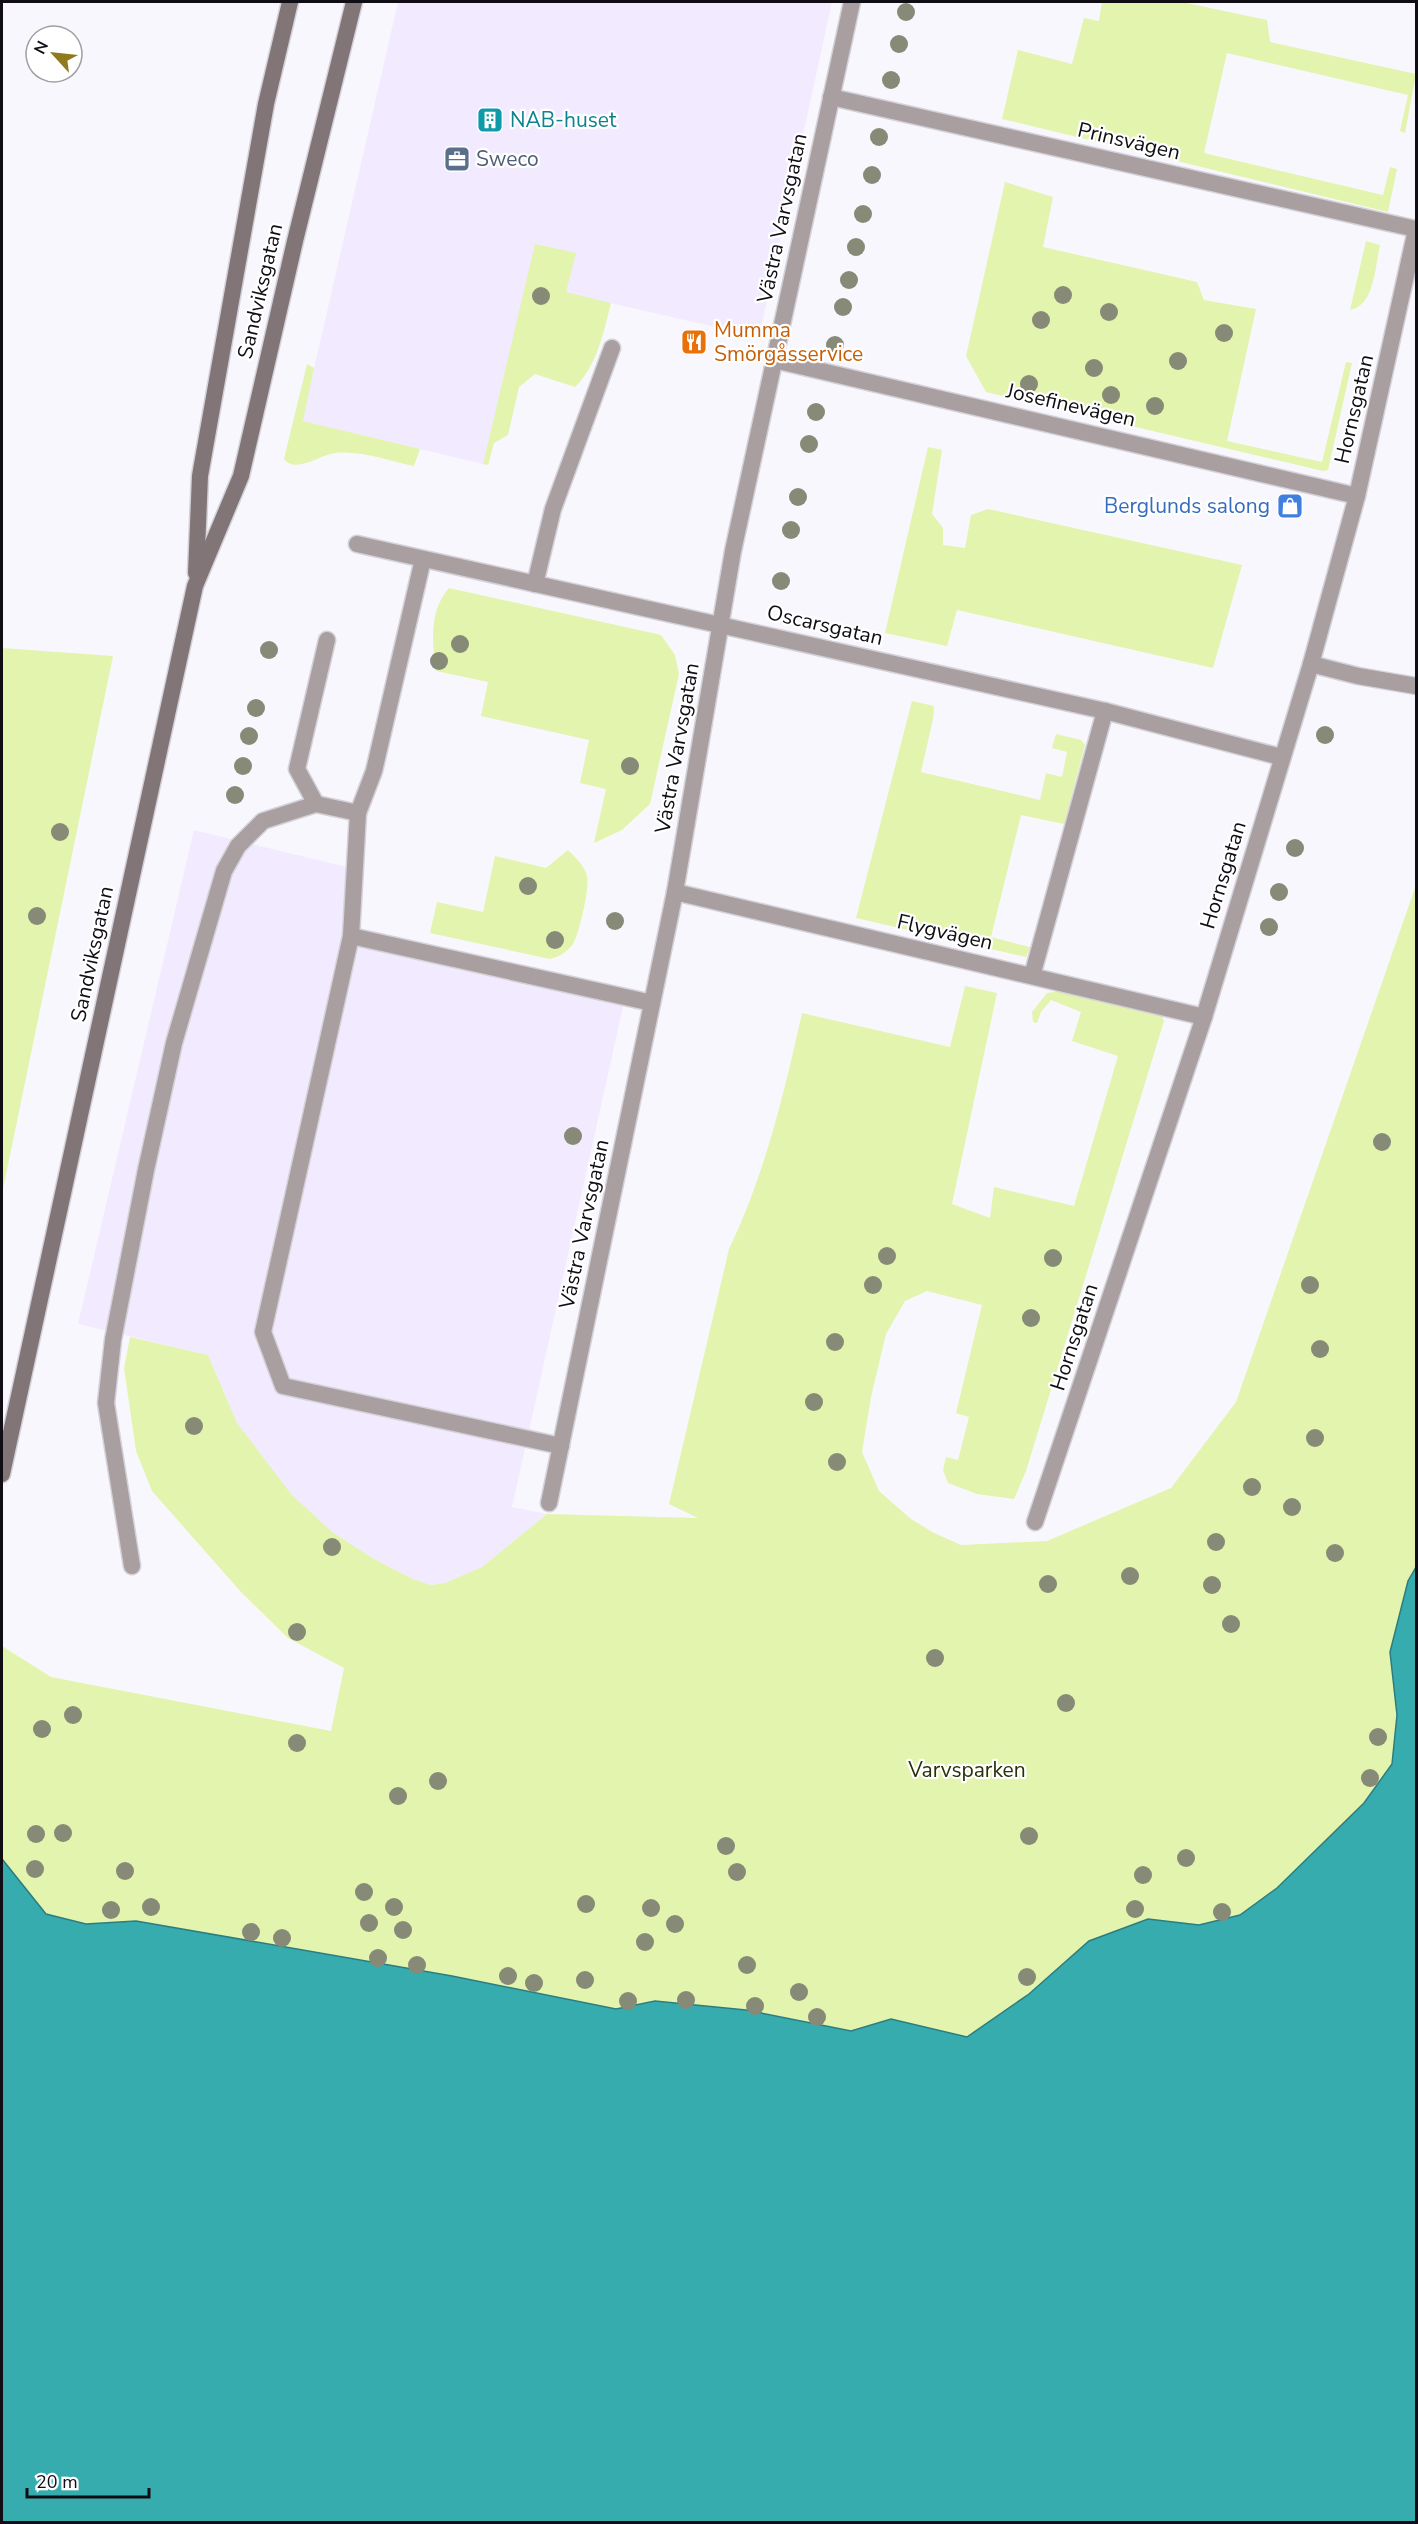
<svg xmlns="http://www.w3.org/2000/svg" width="1418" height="2524" viewBox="0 0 1418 2524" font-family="'Nunito Sans',sans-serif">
  <rect width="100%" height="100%" fill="#f9f7fe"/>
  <!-- built -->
  <g fill="#f2eafe">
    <polygon points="398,2 832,2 759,337 566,293 536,244 483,464 302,421"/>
    <polygon points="194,830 363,871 351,936 625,998 512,1507 547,1514 482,1567 445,1583 431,1585 413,1579 374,1559 331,1532 292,1495 237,1423 208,1355 78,1324"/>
  </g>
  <!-- green -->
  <g fill="#e2f4ad">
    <polygon points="1102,2 1182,2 1267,20 1270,42 1416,74 1405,133 1400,131 1408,95 1227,53 1204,153 1383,195 1390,167 1397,169 1388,212 1002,119 1018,50 1072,64 1084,18 1099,21"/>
    <polygon points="1005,182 1053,197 1043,247 1197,282 1204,300 1256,309 1227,441 1322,462 1346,362 1352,363 1328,470 1323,471 986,392 966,356"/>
    <path d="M1366,241l14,4c-5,21 -5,60 -30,65z"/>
    <path d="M535,244l41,9 -10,39 45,11c-7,28 -14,63 -36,84l-40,-13 -16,13 -11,48 -14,8 -6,22 -5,-1z"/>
    <path d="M307,364l7,4 -11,53 117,28 -6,17c-25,-5 -54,-16 -79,-13 -16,2 -39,21 -51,6z"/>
    <polygon points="928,447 942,450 932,514 943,528 943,545 965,548 971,515 988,509 1242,565 1213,668 957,610 947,646 885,633"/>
    <path d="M449,588l212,47 14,20 4,19 -29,130 -28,26 -28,13 12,-54 -26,-6 9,-43 -108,-24 7,-34 -52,-11c-4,-27 -7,-61 13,-83z"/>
    <polygon points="2,648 113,656 2,1194"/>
    <polygon points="912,701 934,706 933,719 921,772 1040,800 1046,773 1062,777 1067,752 1052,748 1056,734 1081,740 1085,745 1064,824 1021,815 991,937 1030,947 1026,957 856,918"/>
    <path d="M568,850c8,8 16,15 19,26 3,11 -8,58 -14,68 -6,8 -14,13 -23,15l-120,-26 7,-31 46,10 12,-56 51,12z"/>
    <path d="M1416,885v682l-8,14 -18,71 7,63 -5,49 -28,39 -87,85 -37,27 -41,10 -51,-6 -119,75 -62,43 -76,-18 -40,12 -105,-21 -91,-9 -39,8 -164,-33 -315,-55 -51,3 -40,-10 -44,-55v-213l49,31 280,54 13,-63 -56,-30 -47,-46 -89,-101 -16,-40 -12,-83 6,-31 78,18 29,68 55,72 40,37 42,27 39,20 18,6 14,-2 37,-16 65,-53 151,4 -29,-14 60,-255c36,-75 55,-155 73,-236l148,34 15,-61 32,7 -45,211 38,14 4,-31 80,19 44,-150 -46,-15 9,-29 -30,-12 -10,12 -4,11 -4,-1 -1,-10 15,-19 14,-2 100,23 3,7 -138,450 -12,28 -37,-5 -29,-11 -5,-13 3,-13 12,3 11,-43 -13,-4 26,-108 -55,-14 -22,10 -19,33 -15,63 -9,55 17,39 32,28 23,14 27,12 86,-4 124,-53 65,-86z"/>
  </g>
  <!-- water -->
  <polygon fill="#37acae" stroke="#2b7d80" stroke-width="1.5" points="1416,1567 1416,2522 2,2522 2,1859 46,1914 86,1924 136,1921 452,1976 616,2009 655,2001 746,2010 851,2031 891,2019 967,2037 1029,1994 1089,1941 1148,1919 1199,1925 1240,1915 1277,1888 1364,1803 1392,1764 1397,1715 1390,1652 1408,1581"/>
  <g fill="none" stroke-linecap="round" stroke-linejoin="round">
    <defs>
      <g id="service">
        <polyline points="423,559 374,771 358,813 351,936 263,1332 283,1386 561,1446"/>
        <polyline points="535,584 553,509 612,348"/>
        <polyline points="316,804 297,769 327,640"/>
        <polyline points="351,936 652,1003"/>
        <polyline points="1032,976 1105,711"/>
        <polyline points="132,1566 106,1403 113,1340 146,1170 174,1043 224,871 238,846 263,821 316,804 358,813"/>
      </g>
      <g id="minor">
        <polyline points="831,97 1416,229"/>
        <polyline points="774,360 1357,496"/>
        <polyline points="357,544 1105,711 1281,757"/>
        <polyline points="1311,664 1358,676 1416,686"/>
        <polyline points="675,892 1204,1017"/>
        <polyline points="549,1503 675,892 733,551 852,2"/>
        <polyline points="1035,1522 1204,1017 1311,664 1357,496 1416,230"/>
      </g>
      <g id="secondary">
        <polyline points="196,573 200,476 266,104 290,2"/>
        <polyline points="2,1474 195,586 241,476 295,241 354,2"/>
      </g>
    </defs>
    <!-- service casing -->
    <use href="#service" stroke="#d4d2d9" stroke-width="19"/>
    <!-- minor casing -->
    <use href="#minor" stroke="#d4d2d9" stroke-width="19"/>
    <!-- secondary casing -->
    <use href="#secondary" stroke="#d4d2d9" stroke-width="19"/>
    <!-- service -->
    <use href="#service" stroke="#a99fa0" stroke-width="16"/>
    <!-- minor -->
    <use href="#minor" stroke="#a99fa0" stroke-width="16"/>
    <!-- secondary -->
    <use href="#secondary" stroke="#827577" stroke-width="16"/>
  </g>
  <!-- trees -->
  <g fill="#868a76">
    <circle cx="906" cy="12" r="9"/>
    <circle cx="899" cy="44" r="9"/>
    <circle cx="891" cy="80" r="9"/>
    <circle cx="879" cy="137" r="9"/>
    <circle cx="872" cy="175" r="9"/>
    <circle cx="863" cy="214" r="9"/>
    <circle cx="856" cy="247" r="9"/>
    <circle cx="849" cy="280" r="9"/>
    <circle cx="1063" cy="295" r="9"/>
    <circle cx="541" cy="296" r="9"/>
    <circle cx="843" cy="307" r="9"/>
    <circle cx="1109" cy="312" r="9"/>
    <circle cx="1041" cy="320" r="9"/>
    <circle cx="1224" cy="333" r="9"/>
    <circle cx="835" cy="345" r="9"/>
    <circle cx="1178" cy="361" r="9"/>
    <circle cx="1094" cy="368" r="9"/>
    <circle cx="1029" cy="384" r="9"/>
    <circle cx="1111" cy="395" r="9"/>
    <circle cx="1155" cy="406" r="9"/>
    <circle cx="816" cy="412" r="9"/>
    <circle cx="809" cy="444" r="9"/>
    <circle cx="798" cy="497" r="9"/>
    <circle cx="791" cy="530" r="9"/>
    <circle cx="781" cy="581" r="9"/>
    <circle cx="460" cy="644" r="9"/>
    <circle cx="269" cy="650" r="9"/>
    <circle cx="439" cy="661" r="9"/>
    <circle cx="256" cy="708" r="9"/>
    <circle cx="1325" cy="735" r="9"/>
    <circle cx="249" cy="736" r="9"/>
    <circle cx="243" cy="766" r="9"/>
    <circle cx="630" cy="766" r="9"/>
    <circle cx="235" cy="795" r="9"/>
    <circle cx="60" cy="832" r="9"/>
    <circle cx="1295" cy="848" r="9"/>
    <circle cx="528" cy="886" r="9"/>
    <circle cx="1279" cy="892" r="9"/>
    <circle cx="37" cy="916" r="9"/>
    <circle cx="615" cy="921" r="9"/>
    <circle cx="1269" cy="927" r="9"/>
    <circle cx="555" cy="940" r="9"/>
    <circle cx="573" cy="1136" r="9"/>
    <circle cx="1382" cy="1142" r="9"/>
    <circle cx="887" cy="1256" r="9"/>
    <circle cx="1053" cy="1258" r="9"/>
    <circle cx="873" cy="1285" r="9"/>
    <circle cx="1310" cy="1285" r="9"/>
    <circle cx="1031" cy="1318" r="9"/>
    <circle cx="835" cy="1342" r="9"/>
    <circle cx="1320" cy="1349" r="9"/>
    <circle cx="814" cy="1402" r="9"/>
    <circle cx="194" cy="1426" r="9"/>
    <circle cx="1315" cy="1438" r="9"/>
    <circle cx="837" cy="1462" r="9"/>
    <circle cx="1252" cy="1487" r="9"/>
    <circle cx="1292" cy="1507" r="9"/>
    <circle cx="1216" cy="1542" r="9"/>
    <circle cx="332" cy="1547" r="9"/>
    <circle cx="1335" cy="1553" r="9"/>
    <circle cx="1130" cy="1576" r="9"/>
    <circle cx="1048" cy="1584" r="9"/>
    <circle cx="1212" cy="1585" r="9"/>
    <circle cx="1231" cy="1624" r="9"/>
    <circle cx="297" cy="1632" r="9"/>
    <circle cx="935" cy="1658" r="9"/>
    <circle cx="1066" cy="1703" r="9"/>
    <circle cx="73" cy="1715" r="9"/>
    <circle cx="42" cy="1729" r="9"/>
    <circle cx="1378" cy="1737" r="9"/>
    <circle cx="297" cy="1743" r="9"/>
    <circle cx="1370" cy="1778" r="9"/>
    <circle cx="438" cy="1781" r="9"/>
    <circle cx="398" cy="1796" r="9"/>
    <circle cx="63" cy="1833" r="9"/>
    <circle cx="36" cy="1834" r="9"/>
    <circle cx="1029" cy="1836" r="9"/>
    <circle cx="726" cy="1846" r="9"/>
    <circle cx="1186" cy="1858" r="9"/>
    <circle cx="35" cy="1869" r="9"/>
    <circle cx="125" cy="1871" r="9"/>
    <circle cx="737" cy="1872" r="9"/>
    <circle cx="1143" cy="1875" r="9"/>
    <circle cx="364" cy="1892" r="9"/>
    <circle cx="586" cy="1904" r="9"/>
    <circle cx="151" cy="1907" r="9"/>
    <circle cx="394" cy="1907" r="9"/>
    <circle cx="651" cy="1908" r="9"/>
    <circle cx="1135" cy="1909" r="9"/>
    <circle cx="111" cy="1910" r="9"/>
    <circle cx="1222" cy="1912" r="9"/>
    <circle cx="369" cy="1923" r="9"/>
    <circle cx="675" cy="1924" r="9"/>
    <circle cx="403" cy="1930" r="9"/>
    <circle cx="251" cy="1932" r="9"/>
    <circle cx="282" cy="1938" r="9"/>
    <circle cx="645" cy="1942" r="9"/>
    <circle cx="378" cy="1958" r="9"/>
    <circle cx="417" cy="1965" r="9"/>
    <circle cx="747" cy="1965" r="9"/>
    <circle cx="508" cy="1976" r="9"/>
    <circle cx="1027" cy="1977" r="9"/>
    <circle cx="585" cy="1980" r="9"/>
    <circle cx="534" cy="1983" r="9"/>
    <circle cx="799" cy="1992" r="9"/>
    <circle cx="686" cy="2000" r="9"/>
    <circle cx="628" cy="2001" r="9"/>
    <circle cx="755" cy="2006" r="9"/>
    <circle cx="817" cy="2017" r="9"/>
  </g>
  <!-- icons -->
  <defs>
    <symbol id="building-square" viewBox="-11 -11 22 22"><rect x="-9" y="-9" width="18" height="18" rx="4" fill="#0f9aa8" stroke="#fff"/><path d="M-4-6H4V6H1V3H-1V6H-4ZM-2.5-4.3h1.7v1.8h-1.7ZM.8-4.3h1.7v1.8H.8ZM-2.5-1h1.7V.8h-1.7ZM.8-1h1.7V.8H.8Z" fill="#fff"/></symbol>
    <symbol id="office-square" viewBox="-11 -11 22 22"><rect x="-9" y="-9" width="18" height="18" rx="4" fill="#5c6f8a" stroke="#fff"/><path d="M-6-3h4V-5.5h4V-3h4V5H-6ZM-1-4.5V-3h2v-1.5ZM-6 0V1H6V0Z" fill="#fff"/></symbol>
    <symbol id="restaurant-square" viewBox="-11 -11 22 22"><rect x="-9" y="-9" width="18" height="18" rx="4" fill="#e8710a" stroke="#fff"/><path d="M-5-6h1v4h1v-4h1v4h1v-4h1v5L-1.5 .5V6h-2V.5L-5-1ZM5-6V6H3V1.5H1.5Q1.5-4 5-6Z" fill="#fff"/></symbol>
    <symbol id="shop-square" viewBox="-11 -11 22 22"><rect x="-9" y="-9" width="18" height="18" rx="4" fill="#3f7fe0" stroke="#fff"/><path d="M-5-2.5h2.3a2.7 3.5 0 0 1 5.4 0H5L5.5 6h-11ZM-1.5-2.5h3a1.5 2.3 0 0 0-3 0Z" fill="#fff"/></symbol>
  </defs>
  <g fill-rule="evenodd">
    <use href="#building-square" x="475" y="105" width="30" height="30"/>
    <use href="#office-square" x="442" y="144" width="30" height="30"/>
    <use href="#restaurant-square" x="679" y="327" width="30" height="30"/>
    <use href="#shop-square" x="1275" y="491" width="30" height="30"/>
  </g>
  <g text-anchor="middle" stroke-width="4.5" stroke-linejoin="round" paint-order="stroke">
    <!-- culture labels -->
    <g font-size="21" fill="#0d838f" stroke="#fff" text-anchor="start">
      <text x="510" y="127">NAB-huset</text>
    </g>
    <!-- street labels -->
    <g font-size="21" fill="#100e14" stroke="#fff">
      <text transform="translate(1129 141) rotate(13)" y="7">Prinsvägen</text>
      <text transform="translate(782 218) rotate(-78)" y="7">Västra Varvsgatan</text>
      <text transform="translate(260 291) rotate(-77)" y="7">Sandviksgatan</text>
      <text transform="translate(1071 405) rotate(13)" y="7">Josefinevägen</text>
      <text transform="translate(1354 409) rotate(-77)" y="7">Hornsgatan</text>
      <text transform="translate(825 625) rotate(13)" y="7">Oscarsgatan</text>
      <text transform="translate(677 748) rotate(-80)" y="7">Västra Varvsgatan</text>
      <text transform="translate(1223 875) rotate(-73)" y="7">Hornsgatan</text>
      <text transform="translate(945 932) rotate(13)" y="7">Flygvägen</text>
      <text transform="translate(92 954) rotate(-78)" y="7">Sandviksgatan</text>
      <text transform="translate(584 1224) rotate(-78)" y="7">Västra Varvsgatan</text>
      <text transform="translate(1074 1337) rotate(-72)" y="7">Hornsgatan</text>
    </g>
    <!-- service labels -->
    <g font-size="21" fill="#4e5e75" stroke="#fff" text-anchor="start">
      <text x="476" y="166">Sweco</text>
    </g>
    <!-- food labels -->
    <g font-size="21" fill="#c56008" stroke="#fff" text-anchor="start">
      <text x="714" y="337">Mumma<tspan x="714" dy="24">Smörgåsservice</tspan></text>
    </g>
    <!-- shop labels -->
    <g font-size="21" fill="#366cbe" stroke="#fff" text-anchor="end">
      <text x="1270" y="513">Berglunds salong</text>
    </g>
    <!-- park labels -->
    <g font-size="21" fill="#283006" stroke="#fff">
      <text x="967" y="1777">Varvsparken</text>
    </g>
  </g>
  <!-- border -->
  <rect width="1418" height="2524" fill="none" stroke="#100e14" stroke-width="6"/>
  <!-- north arrow -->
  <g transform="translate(54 54) rotate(297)"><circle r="28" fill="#ffffff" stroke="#9f9fa1" stroke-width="1.5"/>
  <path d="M0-4.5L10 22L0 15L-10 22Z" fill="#917920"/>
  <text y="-9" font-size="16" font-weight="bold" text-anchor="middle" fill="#100e14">N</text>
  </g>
  <!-- scale -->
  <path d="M27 2488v9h122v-9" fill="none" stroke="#100e14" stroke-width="3"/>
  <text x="36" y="2488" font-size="18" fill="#100e14" stroke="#ffffff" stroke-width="4.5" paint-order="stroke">20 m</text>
</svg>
